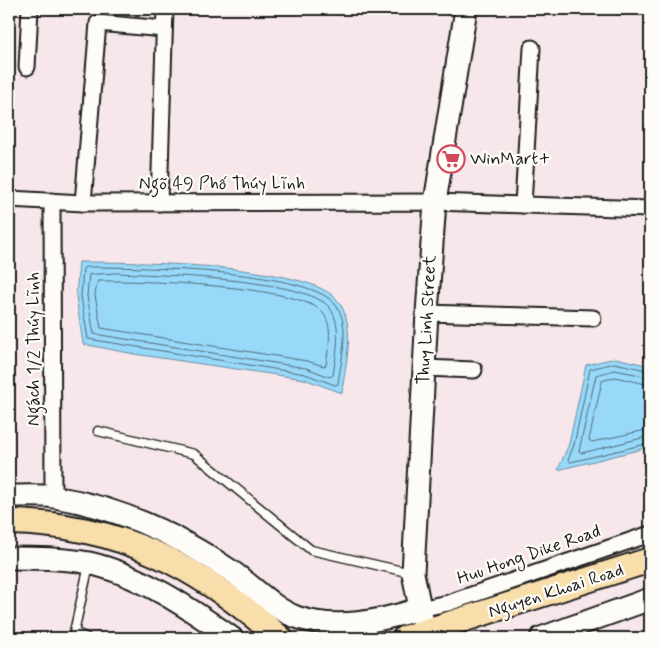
<svg xmlns="http://www.w3.org/2000/svg" width="659" height="647" viewBox="0 0 659 647" font-family="Mynerve,sans-serif">
<rect width="100%" height="100%" fill="#f7e7eb"/>
<filter id="ink" filterUnits="userSpaceOnUse"><feTurbulence type="fractalNoise" baseFrequency=".02" numOctaves="2"/><feDisplacementMap in="SourceGraphic" scale="10" xChannelSelector="R" yChannelSelector="G"/><feConvolveMatrix kernelMatrix="1 2 1 2 8 2 1 2 1" color-interpolation-filters="sRGB"/></filter>
<g filter="url(#ink)">
<!-- water -->
<g fill="#98d9fa" stroke="#668da1">
<path d="M79 262C128 262 310 263 338 301 357 326 345 364 342 393L304 379 134 354 83 344 76 296Z"/>
<path d="M615 358 650 366V447L558 470 569 444 586 365Z"/>
</g>
<g fill="none" stroke-linecap="round" stroke-linejoin="round">
<!-- shore -->
<g stroke="#4e6875" stroke-width="1">
<path d="M86 267C134 267 304 269 334 303 352 323 341 359 338 384L335 385 305 374 88 339 81 296 83 269Z"/>
<path d="M117 273C157 275 307 278 330 308 343 327 336 354 333 375L330 377 306 368 94 334 87 296 89 275Z"/>
<path d="M98 281C136 280 302 285 323 313 334 327 328 348 326 365L324 366 307 361 101 328 95 295Z"/>
<path d="M650 371 615 363 590 369 574 445 568 460 571 462 650 443"/>
<path d="M650 377 615 370 596 375 579 451 582 453 650 436"/>
<path d="M650 385 615 377 602 381 589 440 592 442 650 429"/>
</g>
<!-- lane casing -->
<g stroke="#1c1c1c" stroke-width="11">
<g id="lane">
<path d="M98 431 194 454 311 550 411 573"/>
<path d="M87 638 74 632 89 565"/>
</g>
</g>
<!-- street casing -->
<g stroke="#1c1c1c" stroke-width="19">
<g id="street">
<path d="M27 67 30 9"/>
<path d="M9 199 83 203 435 202 650 209"/>
<path d="M52 201 53 497"/>
<path d="M83 203 98 23 164 29"/>
<path d="M159 203 165 9"/>
<path d="M523 205 532 48"/>
<path d="M427 313 593 318"/>
<path d="M424 368 474 370"/>
<path d="M419 609 448 603 650 534"/>
</g>
</g>
<!-- secondary casing -->
<g stroke="#1c1c1c" stroke-width="25">
<g id="secondary">
<path d="M9 496C23 496 40 495 54 497 118 507 178 535 231 571 252 585 272 608 296 617 335 631 381 621 419 609"/>
<path d="M9 558C35 558 63 558 89 563 141 575 189 608 232 638"/>
<path d="M426 638 413 573 427 313 435 202 466 9"/>
<path d="M541 638 650 599"/>
</g>
</g>
<!-- primary casing -->
<g stroke="#1c1c1c" stroke-width="28">
<g id="primary">
<path d="M9 522C120 524 198 566 280 638"/>
<path d="M405 638 650 560"/>
</g>
</g>
<!-- lane -->
<use href="#lane" stroke="#fdfcf7" stroke-width="8"/>
<!-- street -->
<use href="#street" stroke="#fdfcf7" stroke-width="15"/>
<!-- secondary -->
<use href="#secondary" stroke="#fdfcf7" stroke-width="21"/>
<!-- primary -->
<use href="#primary" stroke="#f8deab" stroke-width="24"/>
</g>
</g>
<!-- icons -->
<defs>
<g id="supermarket-ring" transform="scale(1.4375)"><circle r="9.5" fill="#fdfcf7" stroke="#d1495b" stroke-width="1.5"/><path d="M-6-5.5h2.5l.6 2H6L4.5 2H-2.5L-4.4-4H-6ZM-1.5 3.2a1.3 1.3 0 1 0 .1 0ZM3 3.2a1.3 1.3 0 1 0 .1 0Z" fill="#d1495b"/></g>
</defs>
<g fill-rule="evenodd">
<use href="#supermarket-ring" x="451" y="159"/>
</g>
<g text-anchor="middle" dominant-baseline="central" stroke-width="4.5" stroke-linejoin="round" paint-order="stroke">
<!-- poi labels -->
<g font-size="18" fill="#1c1c1c" stroke="#fdfcf7" text-anchor="start">
<text x="470" y="159">WinMart+</text>
</g>
<!-- street labels -->
<g font-size="18" fill="#1c1c1c" stroke="#fdfcf7">
<text x="222" y="184">Ngõ 49 Phố Thúy Lĩnh</text>
<text transform="translate(427 320) rotate(-87)">Thuy Linh Street</text>
<text transform="translate(34 349) rotate(-90)">Ngách 1/2 Thúy Lĩnh</text>
<text transform="translate(529 555) rotate(-19)">Huu Hong Dike Road</text>
<text transform="translate(556 591) rotate(-18)">Nguyen Khoai Road</text>
</g>
</g>
<!-- margin -->
<rect width="659" height="647" fill="none" stroke="#fdfcf7" stroke-width="30"/>
<rect x="15" y="15" width="629" height="617" fill="none" stroke="#1c1c1c" stroke-width="2" filter="url(#ink)"/>
</svg>
